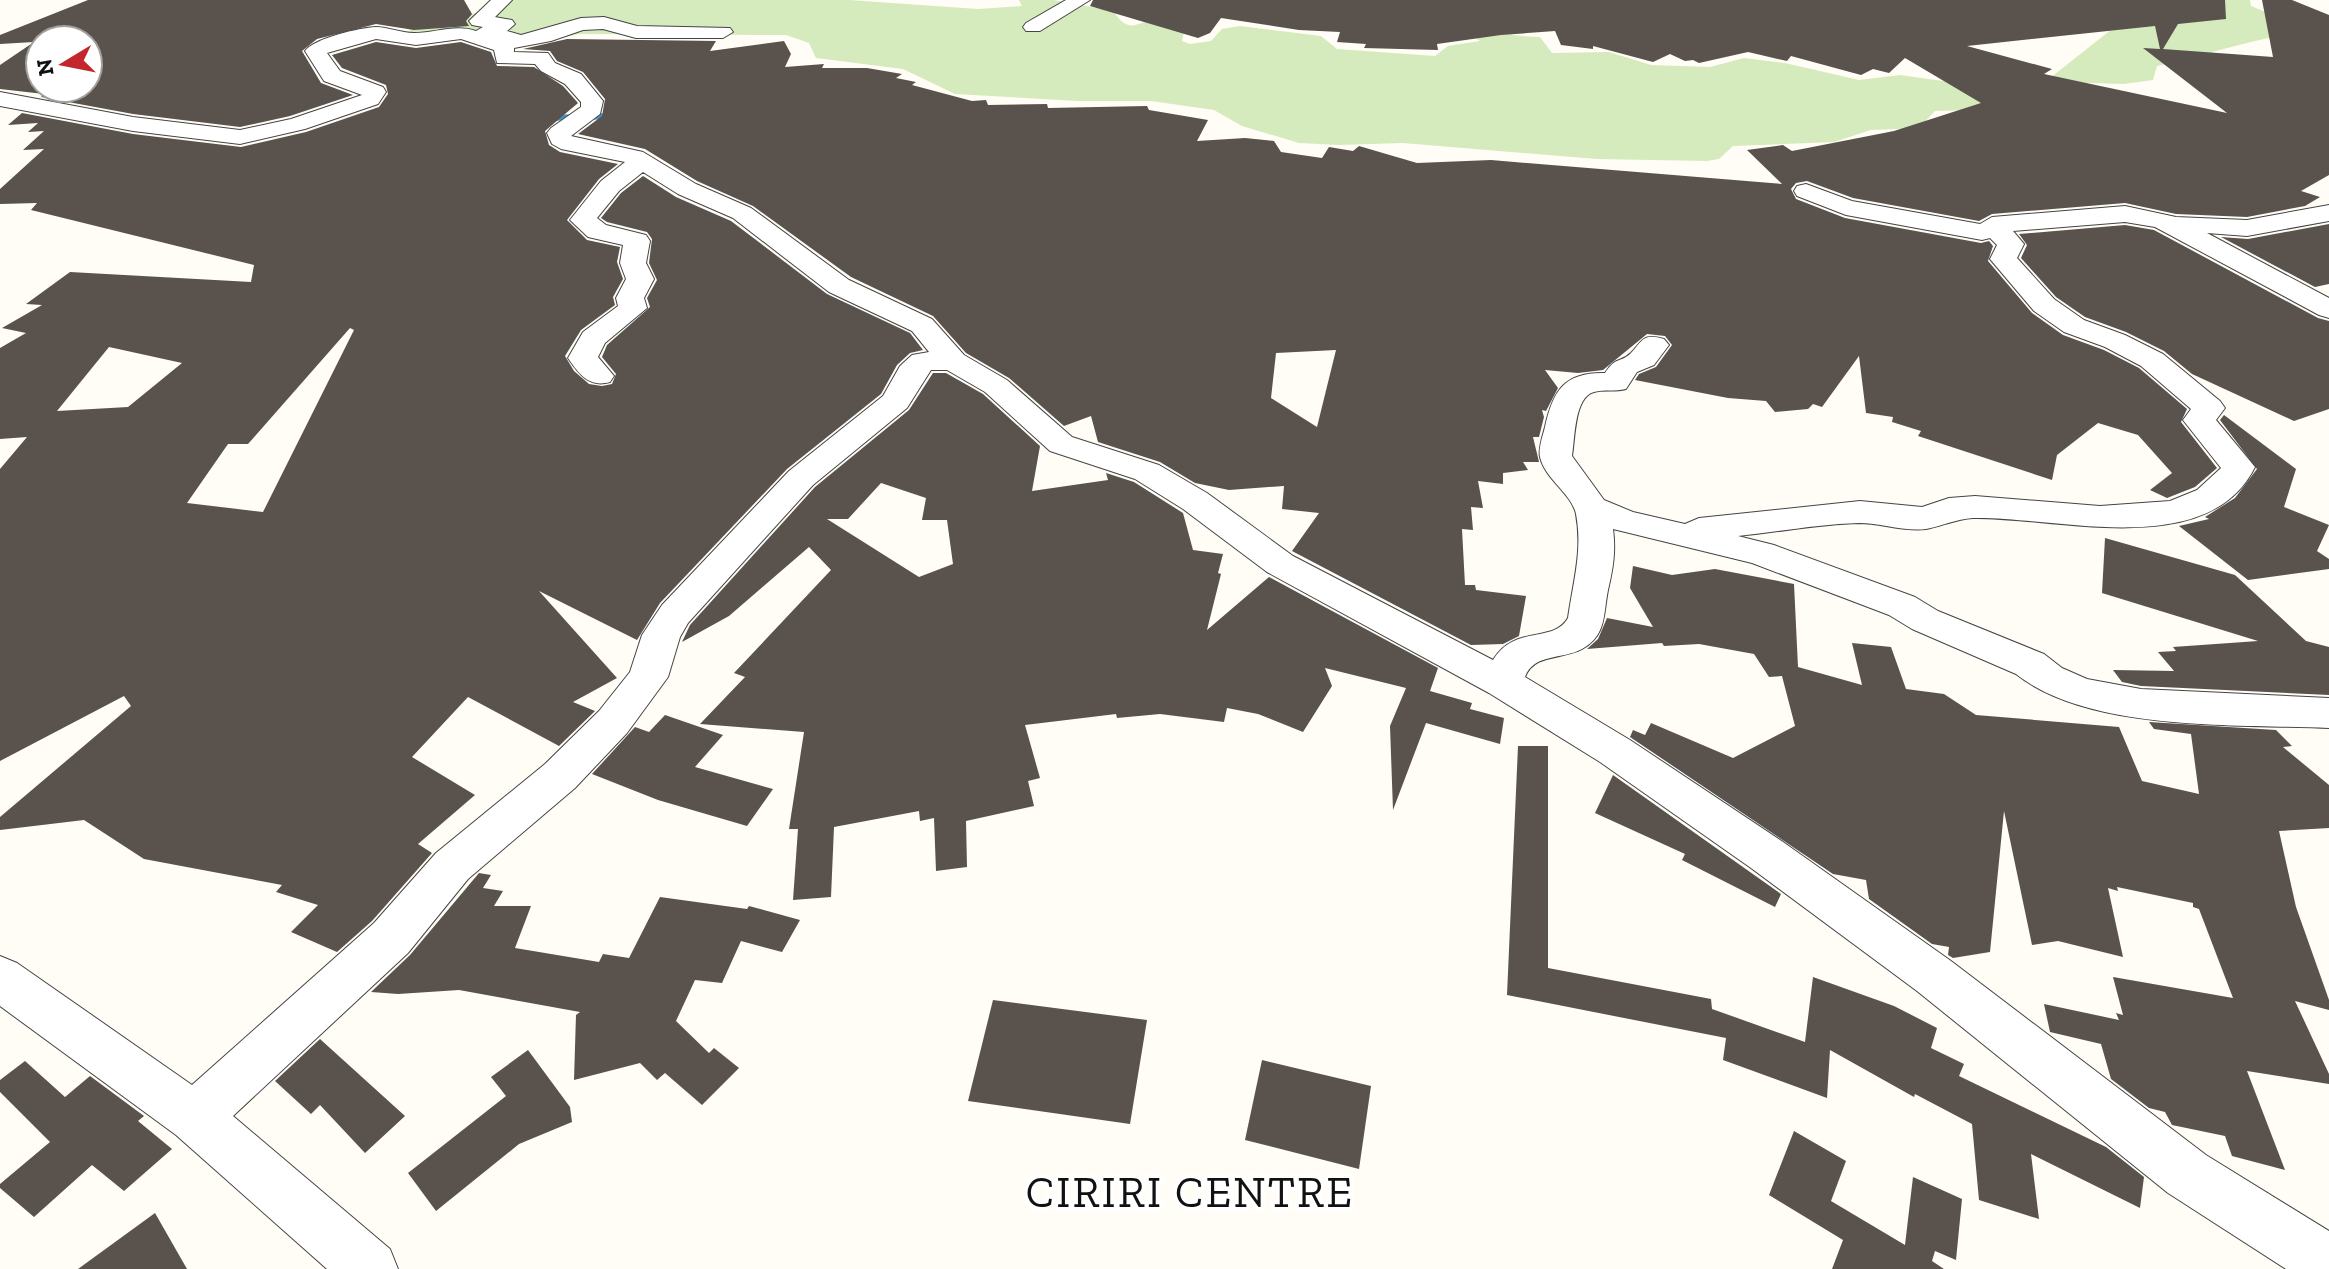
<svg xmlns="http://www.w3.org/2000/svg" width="2329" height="1269" viewBox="0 0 2329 1269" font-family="'Zilla Slab',serif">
<rect width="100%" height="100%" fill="#fffdf5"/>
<!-- green -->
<path fill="#d5ebbd" d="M501 0H849L978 9 1022 6 1019 0H1054L1113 11C1131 37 1136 20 1159 20 1167 20 1177 25 1185 27L1182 41 1190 44 1211 41 1222 29 1240 26 1321 36 1337 49 1435 56 1448 46 1480 41 1460 28C1488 29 1513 37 1540 37L1552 53 1609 52 1651 65 1710 67 1744 58 1785 63 1859 80 1900 75 1950 82 2050 78 2112 29 2178 0H2250L2251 6 2310 30C2258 38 2209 54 2157 66L2153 80 2124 84 2087 83 2070 100 2042 108 1935 111 1919 128 1871 130 1834 142 1733 146 1719 159 1707 161 1597 159 1403 143 1339 145 1299 143 1242 126 1214 110 1151 101H1077L955 94 903 69 816 58 809 43 786 35 579 34 533 43 476 32 417 42 406 24 503 9Z"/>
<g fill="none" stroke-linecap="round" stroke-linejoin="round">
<!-- stream -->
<path stroke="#3f96cf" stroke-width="6" d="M547 118 615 116"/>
</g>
<!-- building -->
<g fill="#5a524d" fill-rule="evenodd">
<path d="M88 0H464L472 14 466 21 469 26 414 30 376 24 317 39 302 51 321 83 353 95 290 116 240 127 133 114 41 97 44 94 0 89V65L34 42 0 44V35ZM40 40H88V88H40Z"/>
<path d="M1093 0H2225L2226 19 2178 24 2163 49 2273 57 2262 0H2292L2329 15V175L2301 191 2320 197 2305 206 2247 217 2176 214 2125 203 1992 214 1979 221 1853 198 1807 181 1796 183 1791 189 1796 199 1845 218 1981 243 1989 241 1993 246 1988 261 2032 313 2063 335 2104 350 2139 368 2187 409 2181 422 2217 468 2195 487 2167 498 2150 490 2172 473 2138 435 2098 423 2057 455 2052 480 1918 436 1921 431 1892 422 1893 417 1866 413 1859 356 1822 407 1813 404 1808 409 1775 412 1766 401 1728 398 1635 380 1639 374 1656 367 1672 345 1665 336 1647 334 1603 370 1578 373 1545 370 1558 388 1546 411 1542 410 1544 417 1539 437H1533L1539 462H1523L1528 470 1503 473V484L1478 481 1483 508 1471 507 1473 530 1462 529 1465 585H1475L1476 590 1526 596 1519 636 1503 644 1471 645 1292 551 1319 513 1282 509 1284 486 1229 490 1195 483 1160 462 1098 442 1091 416 1064 426 1009 378 966 353 933 316 851 277 753 206 697 181 645 149 578 134 602 116 605 99 583 72 557 61 550 51 523 49 567 39 716 41 710 51 784 41 791 54 785 67 824 64 822 68H867L902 74 896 78 916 82 912 85 972 101 986 100 988 105 1047 104 1048 108 1147 106 1149 110 1208 120 1197 141 1245 138 1274 141 1281 152 1322 158 1329 147 1353 151 1359 146 1417 163 1491 160 1782 184 1747 150 1783 145 1792 151 1894 131 1981 103 1905 58 1889 73 1873 69 1861 75 1791 56 1787 61 1748 52 1699 63 1693 60 1685 61 1670 54 1653 62 1593 46V49L1561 45 1555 31 1501 35 1437 44 1438 50 1364 48 1366 44 1337 42 1340 32 1299 30 1221 18 1210 33 1198 38 1090 6ZM2155 26 2160 49 2143 48 2227 113 2044 74 2052 69 1967 46ZM1336 350 1317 427 1271 398 1276 353Z"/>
<path d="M376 42 416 48 461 42 491 52 497 66 534 67 563 86 578 103 545 131 549 145 560 152 618 164 599 179 567 220 587 240 620 247 617 262 623 279 613 297 615 305 581 330 565 356 574 371 589 384 602 386 612 384 616 374 602 357 607 345 650 307 647 298 657 280 649 263 652 239 647 232 607 222 601 218 621 193 643 176 676 197 731 221 827 294 910 333 923 350 910 353 897 365 881 394 787 469 660 603 637 640 539 591 617 678 573 702 595 711 559 746 468 697 412 757 475 795 418 844 432 853 372 921 337 952 291 932 318 905 276 892 282 885 144 859 84 820 0 830V817L131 706 124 696 0 761V469L27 437 0 439V348L26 333 2 328 42 305 26 304 70 272 251 282 254 265 31 210 37 203 0 204V189L44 149 23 150 44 131 28 132 38 123 8 125 22 113 133 134 241 147 306 132 379 107 388 94 386 85 342 68 332 55ZM350 328 354 330 263 512 187 503 228 444H248ZM109 347 182 363 128 407 57 411Z"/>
<path d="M2329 224V284L2315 287 2221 237 2248 239Z"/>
<path d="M2125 225 2154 230 2318 318 2329 321V409L2294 421 2192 374 2164 351 2126 332 2085 317 2056 297 2021 258 2027 245 2019 234Z"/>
<path d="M933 373H946L983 394 1040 446 1032 491 1108 480 1106 473 1134 482 1183 513 1193 550 1223 554 1218 573 1221 574 1207 630 1269 577 1438 668 1430 691 1472 703 1470 709 1504 718 1500 744 1426 723 1393 810 1390 726 1406 688 1325 668 1332 686 1303 732 1258 714 1227 708 1224 722 1160 714 1117 718 1116 714 1025 725 1040 778 1028 781 1034 806 966 821 967 867 936 871 934 818 920 821 919 811 834 827 831 897 793 900 798 829H789L804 732 700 724 745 677 734 673 831 570 809 547 729 616 682 642 690 625 815 487 909 410ZM881 483 926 498 922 520H947L953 564 919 577 827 519H848Z"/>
<path d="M2224 415 2296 469 2284 507 2329 525 2317 551 2329 559V569L2248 580 2179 526 2209 519 2205 517 2235 498 2257 469 2220 420Z"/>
<path d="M2105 538 2235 575 2306 641 2329 647V695L2141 686 2122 682 2113 670 2174 671 2158 652 2176 651 2173 647 2258 641 2102 593Z"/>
<path d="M1633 566 1672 575 1715 569 1794 584 1798 667 1862 685 1852 643 1891 647 1906 689 1944 694 1976 715 2119 727 2142 781 2199 794 2191 734 2154 729 2149 722 2276 730 2292 746 2283 747 2329 785V828L2279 831 2296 907 2329 1000V1010L2295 1001 2329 1074V1084L2247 1071 2285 1170 2232 1156 2225 1136 2172 1125 2165 1112 2149 1108 2111 1079 2101 1044 2050 1032 2044 1004 2119 1020 2116 1013 2123 1015 2113 977 2233 998 2199 909 2193 907V903L2117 887 2118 891 2108 888 2123 957 2058 941 2032 945 2004 811 1990 952 1953 958 1948 955 1949 947 1932 944 1869 899 1866 880 1833 874 1630 737 1633 730 1645 735 1651 723 1733 758 1795 726 1782 676 1769 677 1754 654 1699 644 1664 646 1662 643 1587 649 1598 639 1607 618 1653 627 1630 588Z"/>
<path d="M665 715 723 735 695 767 773 789 747 826 658 800 592 774 635 727 649 732Z"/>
<path d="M1518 746H1548V968L1711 999 1712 1009 1805 1042 1813 977 1894 1006 1937 1028 1931 1048 1964 1064 1959 1076 2106 1147 2144 1177 2140 1208 2031 1154 2039 1219 1979 1200 1972 1124 1915 1094 1914 1097 1830 1050 1827 1098 1723 1060 1726 1038 1507 995Z"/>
<path d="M1613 775 1781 894 1775 907 1682 860 1685 854 1595 813Z"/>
<path d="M479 873 491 875 483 888 503 891 494 906H531L515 948 599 962 603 954 629 958 660 897 747 909 749 906 800 920 782 952 741 941 722 983 695 980 676 1021 709 1053 714 1048 739 1068 702 1105 665 1073 657 1080 640 1063 574 1080 576 1015 580 1012 459 990 398 994 371 992 410 955Z"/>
<path d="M993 1000 1147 1020 1130 1124 968 1101Z"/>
<path d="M320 1039 405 1116 365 1153 320 1105 311 1114 275 1081Z"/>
<path d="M528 1050 570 1107 572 1122 519 1144 436 1211 408 1173 506 1096 491 1077Z"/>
<path d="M1262 1060 1371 1086 1359 1169 1245 1140Z"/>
<path d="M25 1061 65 1097 90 1076 144 1116 138 1121 172 1149 124 1191 92 1165 34 1217 0 1188V1184L50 1142 0 1092V1080Z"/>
<path d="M1794 1131 1846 1161 1831 1201 1905 1245 1913 1177 1962 1199 1956 1260 1935 1251 1932 1261 1944 1269H1832L1843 1240 1769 1195Z"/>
<path d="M155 1213 187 1269H78Z"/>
</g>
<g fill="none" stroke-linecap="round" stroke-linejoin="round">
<!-- street casing -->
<g stroke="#444" stroke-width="2">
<g id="street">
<path d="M491 0H512L495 17 512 20 515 24 507 31 521 35 581 18 604 17 637 26 730 28 733 32 723 38H636L603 29 583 30 551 41 514 48V52L548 53 555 63 581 74 603 101 600 114 571 136 643 152 696 184 751 208 849 280 932 319 964 355 1007 380 1072 437 1159 465 1207 493 1293 556 1493 660C1515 624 1553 644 1568 618 1573 582 1583 551 1576 514 1572 494 1545 479 1540 457 1538 449 1543 435 1545 427 1553 390 1565 372 1605 373 1616 356 1621 363 1631 353 1643 340 1643 333 1664 339L1669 345 1654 365 1637 372 1626 389C1615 392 1604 389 1594 392 1574 397 1575 439 1572 456L1604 500 1633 512 1685 524 1699 518 1860 501 1922 507 1949 498 1975 496 2100 506 2170 501 2197 490 2221 468 2183 420 2191 409 2141 366 2105 347 2064 332 2034 311 1990 259 1997 245 1990 238 1982 240 1846 215 1797 196 1794 191 1797 186 1806 184 1852 201 1980 224 1992 217 2125 206 2176 217 2247 220 2329 205V221L2247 236 2207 233 2329 298V318L2319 315 2155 227 2125 222 2013 231 2024 244 2017 258 2054 299 2084 320 2125 335 2163 354 2220 401 2225 408 2216 420 2255 467C2208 562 2055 516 1973 518 1956 519 1942 526 1926 529 1904 532 1881 523 1859 523 1819 524 1778 532 1738 536L1774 545 1915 597 1938 611 2044 654 2062 668 2087 679 2141 689 2329 698V728C2237 724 2089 732 2016 674L1912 629 1889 615 1752 563 1613 529C1616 552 1613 568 1608 590 1603 614 1607 635 1582 649 1562 660 1534 653 1525 677L1630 740 1783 842 1951 961 2206 1155 2329 1231V1269H2286L2168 1193 1917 991 1751 868 1600 762 1489 693 1267 572 1183 509 1135 479 1050 451 985 392 947 370H931L907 408 813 485 688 623 680 637 668 677 627 733 575 788 468 879 408 953 233 1116 390 1249 398 1269H327L176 1135 0 1006V956L17 963 192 1085 374 923 436 853 545 764 599 711 630 672 642 635 662 605 789 471 883 396 900 366 912 355 929 352 912 331 829 292 733 218 678 194 643 172 619 191 597 218 606 225 646 235 650 241 646 263 654 279 644 298 647 308 605 343 598 357 614 376 610 382C589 388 579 374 568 358L583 332 618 306 616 298 626 279 620 263 623 245 588 237 570 220 601 181 625 162 561 149 552 144 547 133 551 128 581 107V102L565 84 541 71 535 64 497 63 494 50 461 39 416 45 376 39 327 53 340 71 383 87 386 92 378 104 305 129 240 144 133 131 0 106V92L133 117 240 130 291 119 362 95 324 81 305 51C315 38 359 28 376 27 388 27 401 33 414 33 435 33 456 24 476 31L483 27 472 25 469 21Z"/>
<path d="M1066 0H1090L1040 31H1026L1023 27 1026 23Z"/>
</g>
</g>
<!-- street -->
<use href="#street" fill="#fff" fill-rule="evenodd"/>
</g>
<g text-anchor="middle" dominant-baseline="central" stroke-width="8" stroke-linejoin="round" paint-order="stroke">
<!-- near-quarter labels -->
<g font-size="44" letter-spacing="2" fill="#111" stroke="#fff">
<text x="1190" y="1191">CIRIRI CENTRE</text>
</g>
</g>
<!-- north arrow -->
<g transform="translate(64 64) rotate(260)"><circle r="38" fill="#ffffff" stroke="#a0a0a0" stroke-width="2"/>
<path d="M0-6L14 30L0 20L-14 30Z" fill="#c4262e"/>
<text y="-12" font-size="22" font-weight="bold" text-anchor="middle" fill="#111111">N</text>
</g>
</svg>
